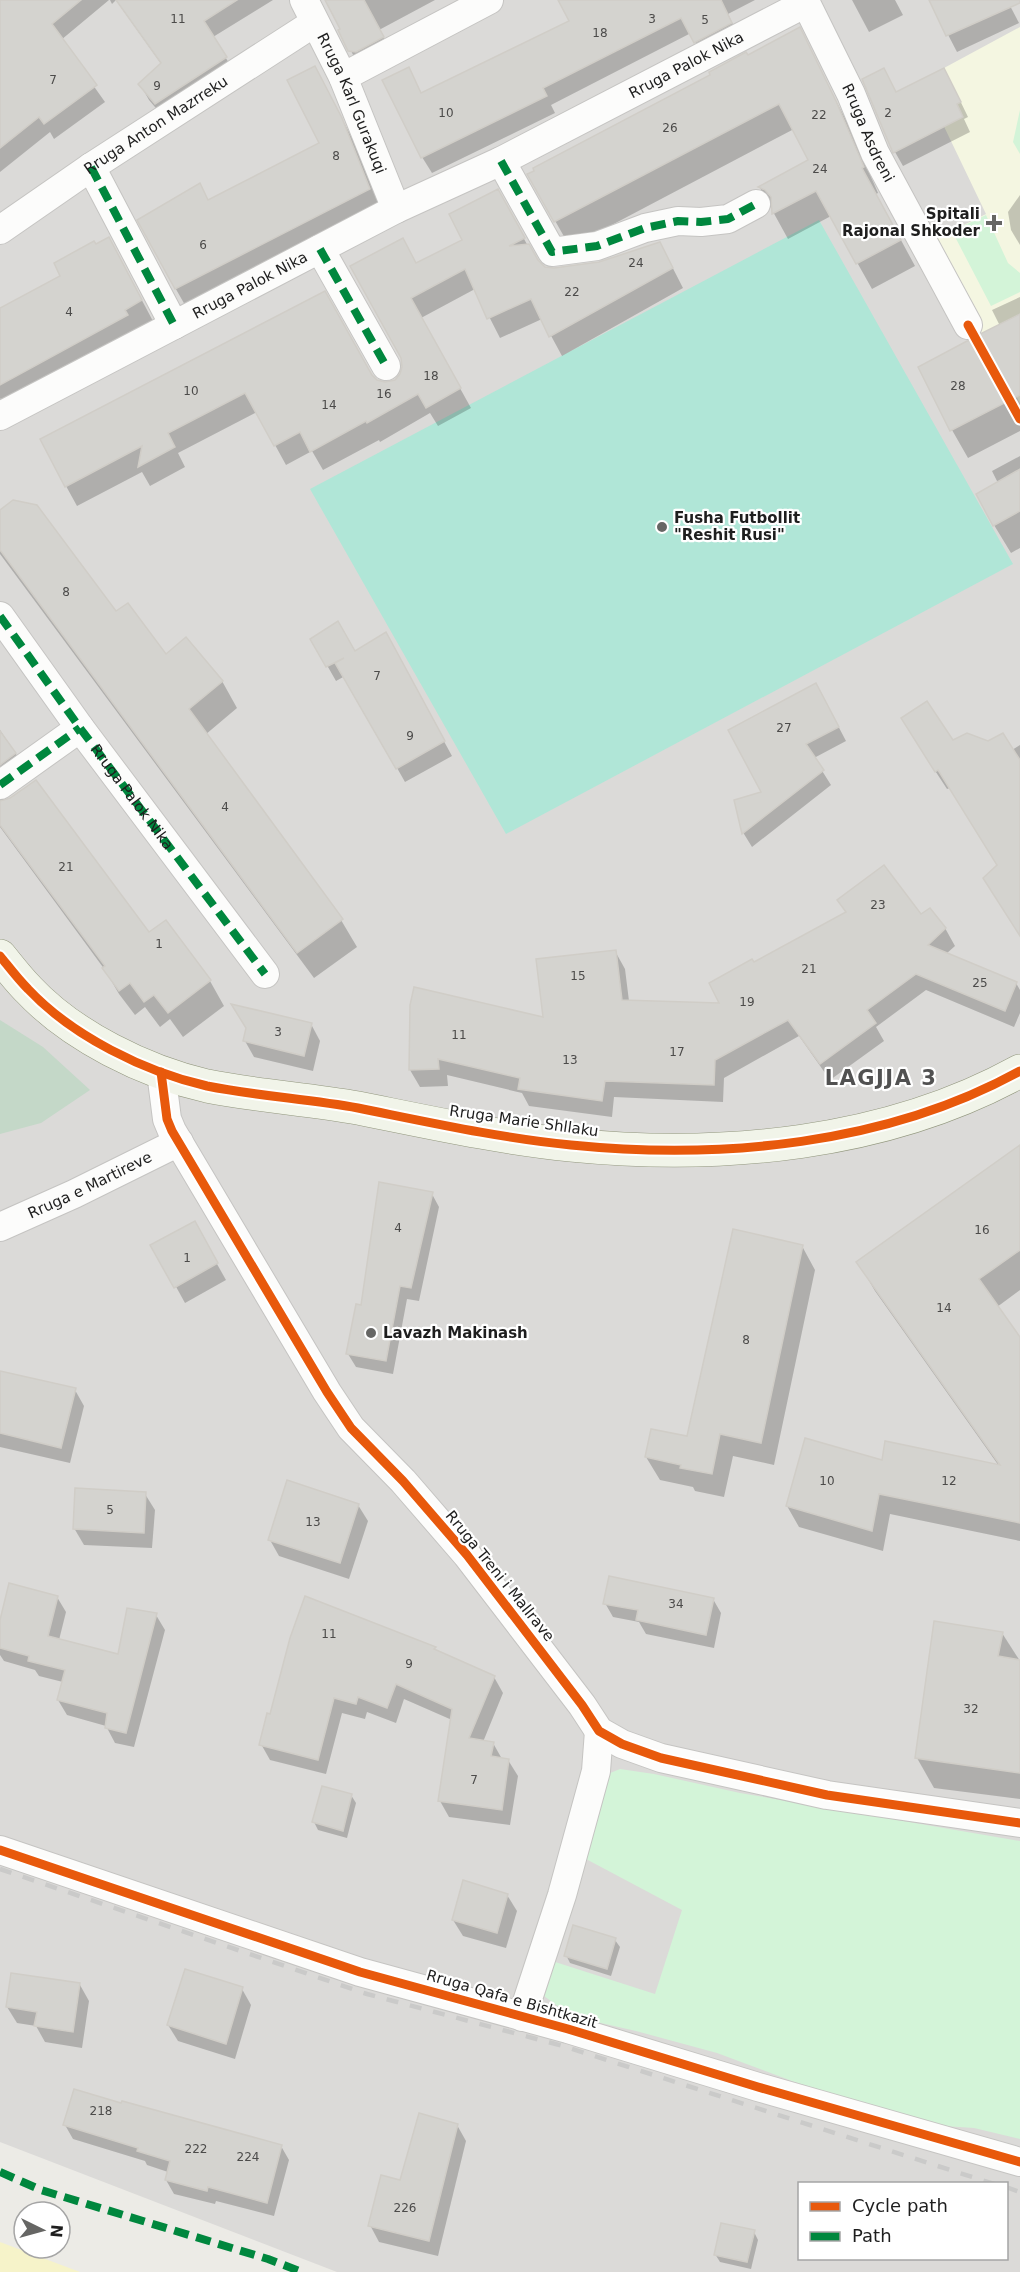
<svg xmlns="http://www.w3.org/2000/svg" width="1020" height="2272" viewBox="0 0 1020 2272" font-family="'DejaVu Sans',sans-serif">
<rect width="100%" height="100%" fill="#ecebe6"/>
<!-- residential -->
<path fill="#dbdad8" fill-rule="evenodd" d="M0 0H1020V2272H337L0 2142ZM800 2184H1006V2258H800Z"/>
<!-- education -->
<path fill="#f4f6e1" d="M1020 27V403L931 241 986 214 938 114 961 102 944 68Z"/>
<!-- sand -->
<path fill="#f6f3c9" d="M0 2242 80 2272H0Z"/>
<!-- cemetery -->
<path fill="#c4d8c8" d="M0 1020 43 1047 90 1090 41 1123 0 1134Z"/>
<!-- park -->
<g fill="#d3f4d8">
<path d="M1020 110V154L1013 142Z"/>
<path d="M986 215 1008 263 1020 273V292L991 306 952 231Z"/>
<path d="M620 1769 654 1774 740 1793 1020 1841V2139L974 2128 929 2125 792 2081 717 2053 636 2031 592 2021 559 2007 544 1996 540 1984 549 1960 655 1994 682 1910 586 1859 603 1776Z"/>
</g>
<!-- pitch -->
<path fill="#b0e6d7" d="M819 220 1013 564 506 834 310 489Z"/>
<!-- shadow -->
<g fill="#0003">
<path d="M0 0H109L61 40 105 102 54 139 50 132 0 172Z"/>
<path d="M110 0H273L213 37 235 73 166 120 149 100 140 84 162 65 116 0 112 4Z"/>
<path d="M326 0H435L379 30 392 53 359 67Z"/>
<path d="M560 0H755L728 14 740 39 704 58 691 33 551 105 555 113 432 173 422 157 408 69 422 94 571 22Z"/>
<path d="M852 0H895L903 15 869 32Z"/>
<path d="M930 0H1007L1019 23 957 52Z"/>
<path d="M799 29 850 128 878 193 876 194 915 266 872 289 831 216 788 239 760 188 811 161 794 129 570 247 529 175Z"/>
<path d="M952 84 968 117 964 119 970 132 903 166 895 152 896 94Z"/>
<path d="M326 88 353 140 381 210 185 305 173 284 208 201 321 144Z"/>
<path d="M497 191 537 262 545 268 554 270 600 264 660 243 683 288 562 356 542 319 500 338 475 289 421 318 471 408 438 426 430 413 380 442 379 440 323 470 312 451 286 465 257 412 178 453 185 467 150 486 142 472 77 506 66 486 324 293 371 376 376 381 385 384 395 381 402 375 404 367 402 358 352 266 416 264 464 240Z"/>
<path d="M1020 195V245L1011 230 1008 212Z"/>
<path d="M121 261 154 323 7 410 0 398V309Z"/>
<path d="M1020 297V431L968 458 952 430 976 341 1000 326 992 310Z"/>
<path d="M1020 456V548L1011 553 994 525 998 483 992 471Z"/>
<path d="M0 512 166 656 222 681 237 708 205 735 341 920 357 947 314 978 0 554Z"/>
<path d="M312 639 355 653 393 648 452 756 405 782 345 676 336 681Z"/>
<path d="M824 699 846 741 814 758 831 785 752 847 744 834 736 801 763 793Z"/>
<path d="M0 730 31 777 0 803Z"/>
<path d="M913 737 1012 750 1020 745V935L999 865 950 788 947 789Z"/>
<path d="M0 804 149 934 165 922 210 981 224 1006 183 1037 170 1019 160 1027 145 1007 135 1015 119 994 105 970 0 827Z"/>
<path d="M839 900 921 916 945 928 955 946 946 954 1016 983 1020 990V1013L1014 1027 926 990 876 1027 884 1041 830 1080 799 1036 724 1078 723 1102 614 1097 612 1117 529 1106 522 1093 447 1075 448 1086 420 1087 410 1070 412 1006 544 1019 615 951 625 969 629 1001 722 1004 754 964 847 914Z"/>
<path d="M311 1024 320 1041 313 1071 254 1057 245 1041 248 1029Z"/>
<path d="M1020 1147V1290L997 1307 1020 1340V1541L890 1514 883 1551 799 1527 787 1506 883 1462 999 1466 875 1291 858 1262Z"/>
<path d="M432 1194 439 1207 419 1301 407 1299 393 1374 356 1367 348 1354 362 1307Z"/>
<path d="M203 1239 226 1280 185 1303 153 1245Z"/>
<path d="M802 1246 815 1270 774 1465 733 1456 724 1497 695 1491 693 1487 660 1480 646 1457 688 1438Z"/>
<path d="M0 1389 75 1390 84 1406 70 1463 0 1447Z"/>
<path d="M145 1494 155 1510 152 1548 84 1545 74 1528Z"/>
<path d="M358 1505 368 1521 349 1579 279 1556 270 1540Z"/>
<path d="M57 1597 66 1612 59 1640 119 1656 156 1615 165 1630 134 1747 115 1743 106 1726 67 1715 58 1700 63 1682 39 1676 35 1670 4 1661 0 1655V1626Z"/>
<path d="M306 1598 434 1649 436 1652 494 1677 503 1693 483 1742 493 1743 502 1759 508 1760 518 1776 510 1825 449 1817 440 1801 452 1720 404 1699 396 1723 367 1712 365 1719 342 1713 326 1774 270 1760 261 1744Z"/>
<path d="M713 1599 721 1613 714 1648 646 1634 639 1622 613 1617 605 1603Z"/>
<path d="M1002 1633 1020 1661V1799L934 1788 917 1758Z"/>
<path d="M351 1795 356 1803 347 1838 318 1830 314 1822Z"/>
<path d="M507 1895 517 1911 506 1948 463 1936 453 1920Z"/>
<path d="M615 1940 620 1947 611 1976 570 1963 566 1955Z"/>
<path d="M80 1985 89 2001 82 2048 45 2042 36 2026 17 2023 7 2007Z"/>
<path d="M242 1989 251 2005 235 2059 178 2041 168 2025Z"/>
<path d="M122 2105 281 2146 289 2160 274 2216 216 2201 215 2204 174 2194 166 2180 168 2172 147 2165 145 2161 73 2139 65 2125Z"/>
<path d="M457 2125 466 2141 438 2256 379 2242 370 2225 401 2182Z"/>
<path d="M754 2232 758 2240 751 2269 720 2262 715 2254Z"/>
</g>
<!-- building -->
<g fill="#d4d3cf" stroke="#d0cdc7" stroke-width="1.5">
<path d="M0 0H81L52 24 97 85 44 124 39 117 0 148Z"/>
<path d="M116 0H237L204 21 227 57 155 104 138 84 161 63Z"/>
<path d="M325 0H364L384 37 356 52 348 51 338 30 340 29Z"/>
<path d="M558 0H721L732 23 694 43 681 18 543 88 547 96 421 158 382 80 409 67 421 93 569 21Z"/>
<path d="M929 0H1020V3L946 36Z"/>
<path d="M800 27 836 101 864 167 862 168 901 240 856 264 816 191 772 214 771 197 765 190 758 187 808 160 779 104 554 222 527 174 534 171 533 168 710 75 709 72 746 52 748 55Z"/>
<path d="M315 66 342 118 370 189 175 289 137 220 200 183 208 200 319 143 287 80Z"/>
<path d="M884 68 896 92 944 68 961 102 957 104 963 117 893 153 862 79Z"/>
<path d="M498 189 525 238 509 246 529 244 538 260 545 267 554 268 599 262 660 242 673 268 549 337 531 299 487 319 465 269 411 298 461 388 426 408 418 394 367 423 366 421 310 452 300 432 274 446 245 393 168 433 175 447 138 467 142 446 65 487 40 439 325 291 372 375 377 380 385 382 395 380 400 374 402 367 401 358 350 266 403 238 416 263 462 240 449 214Z"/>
<path d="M109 237 142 300 125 310 128 315 0 385V308L60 276 54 263 94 241 96 244Z"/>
<path d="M1020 314V395L950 431 918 367 967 341 975 340 982 333Z"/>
<path d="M1020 469V511L993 526 976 494Z"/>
<path d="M13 500 37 505 116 611 128 603 166 654 186 637 223 681 189 709 343 919 297 953 0 550V510Z"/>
<path d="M338 621 355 651 386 632 445 741 396 769 335 663 344 658 326 667 310 639Z"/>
<path d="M816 683 839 727 806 744 824 770 742 834 734 800 761 792 728 730Z"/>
<path d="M927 701 953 740 967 733 988 741 1003 733 1020 760V936L983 878 997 865 938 770 935 772 901 718Z"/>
<path d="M0 731 16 753 0 765Z"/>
<path d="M36 780 149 932 166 920 211 980 168 1013 154 995 144 1002 130 983 119 991 102 968 105 966 0 825V801L10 798Z"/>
<path d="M884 865 921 914 930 908 946 928 928 945 1017 982 1005 1011 916 974 867 1010 876 1023 820 1064 788 1020 715 1060 714 1085 605 1081 602 1101 518 1089 520 1078 438 1059 439 1069 409 1070 410 1005 414 987 543 1017 536 959 616 950 622 1000 719 1003 709 983 752 959 754 962 846 912 837 900Z"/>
<path d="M231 1004 312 1023 304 1056 243 1041 246 1028Z"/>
<path d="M1020 1145V1250L979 1279 1020 1337V1523L879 1494 872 1531 786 1506 805 1438 882 1460 885 1441 1000 1465 856 1262Z"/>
<path d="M379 1182 433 1192 411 1288 400 1286 386 1361 346 1354 356 1304 361 1305Z"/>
<path d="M195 1221 218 1263 174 1288 150 1245Z"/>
<path d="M733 1229 803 1245 761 1443 720 1434 712 1474 680 1468 681 1465 645 1457 651 1429 687 1436Z"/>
<path d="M0 1371 76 1388 61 1448 0 1433Z"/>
<path d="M287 1480 359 1504 340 1563 268 1540Z"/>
<path d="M75 1488 146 1492 144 1533 73 1529Z"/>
<path d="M609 1576 714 1598 706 1635 636 1620 638 1610 603 1604Z"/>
<path d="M9 1583 58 1596 48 1636 118 1654 127 1608 157 1613 126 1733 105 1728 107 1713 57 1700 65 1670 28 1661 29 1656 0 1648V1620Z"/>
<path d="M305 1596 436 1647 434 1649 495 1676 469 1738 494 1742 491 1756 509 1759 502 1810 438 1801 452 1709 396 1684 387 1708 358 1697 356 1704 334 1698 318 1760 259 1745 267 1713 270 1714 290 1638Z"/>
<path d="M934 1621 1003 1632 998 1656 1020 1660V1773L915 1758Z"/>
<path d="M322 1786 352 1794 343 1831 312 1822Z"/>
<path d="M463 1880 508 1894 497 1933 452 1920Z"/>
<path d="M573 1925 616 1938 607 1969 564 1956Z"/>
<path d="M185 1969 243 1987 226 2044 167 2025Z"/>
<path d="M11 1973 80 1983 73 2032 34 2026 37 2012 6 2007Z"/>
<path d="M74 2089 121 2103 122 2101 282 2145 267 2203 208 2187 207 2191 165 2180 170 2161 137 2151 138 2148 63 2125Z"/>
<path d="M419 2113 458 2124 429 2241 368 2226 381 2175 400 2180Z"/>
<path d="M721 2223 755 2230 747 2262 714 2255Z"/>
</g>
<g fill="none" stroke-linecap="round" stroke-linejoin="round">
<!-- street casing -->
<g stroke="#c5c4c2" stroke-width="30">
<g id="street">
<path id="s1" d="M304 0 343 77 396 209"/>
<path id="s2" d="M806 3 851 94 875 153 968 325"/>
<path d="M343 77 489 0"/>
<path d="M501 161 552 252 597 246 645 228 678 221 701 222 728 219 756 204"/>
<path d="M91 167 174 325"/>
<path id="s3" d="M0 230 91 167 314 23"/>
<path d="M320 249 386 366"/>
<path id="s4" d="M0 416 396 209 501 161 806 3"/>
<path d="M0 616 80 728 265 974"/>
<path d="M0 785 80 728"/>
<path d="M161 1072 167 1119 172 1131 327 1392 351 1428 403 1481 467 1555 582 1705 599 1731 622 1744 661 1758 827 1795 1020 1823"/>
<path id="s5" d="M0 1227 74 1194 179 1142"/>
<path d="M0 1850 360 1972 568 2029 758 2087 1020 2162"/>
<path d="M522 2017 562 1895 596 1771 599 1731"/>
</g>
</g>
<!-- secondary casing -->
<g stroke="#92977e" stroke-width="34">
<path id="secondary" d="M0 956C9 967 18 979 28 989 72 1036 145 1072 207 1086 257 1096 308 1099 358 1108 428 1122 500 1138 571 1145 721 1160 886 1145 1020 1071"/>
</g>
<!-- street -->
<use href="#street" stroke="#fcfcfb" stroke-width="28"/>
<!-- secondary -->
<use href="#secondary" stroke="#f1f4e9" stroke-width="33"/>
<!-- rail -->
<g stroke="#cacac9" stroke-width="4.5" stroke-dasharray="12 12" stroke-linecap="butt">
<path d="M0 1869 367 1994 563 2046 994 2184"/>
<path d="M1006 2187 1020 2192"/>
</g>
<!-- quiet -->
<g stroke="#00873e" stroke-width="8" stroke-dasharray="15 8" stroke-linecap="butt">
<path d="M501 161 552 252 597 246 645 228 678 221 701 222 728 219 756 204"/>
<path d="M91 167 174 325"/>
<path d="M320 249 386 366"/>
<path id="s6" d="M0 616 80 728 265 974"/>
<path d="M0 785 80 728"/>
<path d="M0 2172 41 2190 268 2259 302 2272"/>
</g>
<!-- cycleway casing -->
<g stroke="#fff" stroke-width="13">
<g id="cycleway">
<path d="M968 325 1020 419"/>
<path d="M0 956C9 967 18 979 28 989 72 1036 145 1072 207 1086 257 1096 308 1099 358 1108 428 1122 500 1138 571 1145 721 1160 886 1145 1020 1071"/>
<path d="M161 1072 167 1119 172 1131 327 1392 351 1428 403 1481 467 1555 582 1705 599 1731 622 1744 661 1758 827 1795 1020 1823"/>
<path d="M0 1850 360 1972 568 2029 758 2087 1020 2162"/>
</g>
</g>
<!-- cycleway -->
<use href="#cycleway" stroke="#e8590c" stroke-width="9"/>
</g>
<!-- markers -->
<g fill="#666664" stroke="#fff" stroke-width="2">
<path d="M991 214h6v6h6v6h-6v6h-6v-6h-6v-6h6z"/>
<circle cx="662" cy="527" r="6"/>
<circle cx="371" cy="1333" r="6"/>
</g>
<g text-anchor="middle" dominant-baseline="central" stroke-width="4.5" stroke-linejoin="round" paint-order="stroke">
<!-- number labels -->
<g font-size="12" fill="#4c4b4a">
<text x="178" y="19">11</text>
<text x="652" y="19">3</text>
<text x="705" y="20">5</text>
<text x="600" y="33">18</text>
<text x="53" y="80">7</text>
<text x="157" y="86">9</text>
<text x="446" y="113">10</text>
<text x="888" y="113">2</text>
<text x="819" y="115">22</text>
<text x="670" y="128">26</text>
<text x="336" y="156">8</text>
<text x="820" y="169">24</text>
<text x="203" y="245">6</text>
<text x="636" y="263">24</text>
<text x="572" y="292">22</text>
<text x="69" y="312">4</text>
<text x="431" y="376">18</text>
<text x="958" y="386">28</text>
<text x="191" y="391">10</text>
<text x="384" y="394">16</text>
<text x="329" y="405">14</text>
<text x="66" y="592">8</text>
<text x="377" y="676">7</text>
<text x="784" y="728">27</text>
<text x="410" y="736">9</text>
<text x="225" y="807">4</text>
<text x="66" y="867">21</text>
<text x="878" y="905">23</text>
<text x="159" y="944">1</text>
<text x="809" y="969">21</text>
<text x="578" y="976">15</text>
<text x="980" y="983">25</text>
<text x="747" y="1002">19</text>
<text x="278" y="1032">3</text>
<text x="459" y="1035">11</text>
<text x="677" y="1052">17</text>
<text x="570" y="1060">13</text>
<text x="398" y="1228">4</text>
<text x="982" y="1230">16</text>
<text x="187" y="1258">1</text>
<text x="944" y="1308">14</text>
<text x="746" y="1340">8</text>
<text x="827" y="1481">10</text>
<text x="949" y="1481">12</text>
<text x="110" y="1510">5</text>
<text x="313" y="1522">13</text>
<text x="676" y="1604">34</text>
<text x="329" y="1634">11</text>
<text x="409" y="1664">9</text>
<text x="971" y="1709">32</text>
<text x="474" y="1780">7</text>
<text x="101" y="2111">218</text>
<text x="196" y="2149">222</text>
<text x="248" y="2157">224</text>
<text x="405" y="2208">226</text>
</g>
<!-- street labels -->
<g font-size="15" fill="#1e1e1e" stroke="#fff">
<text stroke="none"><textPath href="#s4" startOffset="771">Rruga Palok Nika</textPath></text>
<text stroke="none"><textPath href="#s1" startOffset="114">Rruga Karl Gurakuqi</textPath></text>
<text stroke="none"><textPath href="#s3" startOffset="188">Rruga Anton Mazrreku</textPath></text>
<text stroke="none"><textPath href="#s2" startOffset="144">Rruga Asdreni</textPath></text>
<text stroke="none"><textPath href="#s4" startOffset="282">Rruga Palok Nika</textPath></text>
<text stroke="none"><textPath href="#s6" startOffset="224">Rruga Palok Nika</textPath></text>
<text transform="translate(524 1121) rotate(8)">Rruga Marie Shllaku</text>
<text stroke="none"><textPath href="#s5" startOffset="99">Rruga e Martireve</textPath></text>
<text transform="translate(500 1576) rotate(51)">Rruga Treni i Mallrave</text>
<text transform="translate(512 1999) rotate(16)">Rruga Qafa e Bishtkazit</text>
</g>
<!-- poi labels -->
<g font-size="15" font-weight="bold" fill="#1e1e1e" stroke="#fff" text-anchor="start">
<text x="980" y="214" text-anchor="end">Spitali<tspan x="980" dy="17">Rajonal Shkoder</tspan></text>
<text x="674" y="518">Fusha Futbollit<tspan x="674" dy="17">"Reshit Rusi"</tspan></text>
<text x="383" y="1333">Lavazh Makinash</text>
</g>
<!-- district labels -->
<g font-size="21" font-weight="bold" letter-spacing="1.5" fill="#515151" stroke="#fff">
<text x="881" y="1078">LAGJJA 3</text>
</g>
</g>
<!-- legend -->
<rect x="798" y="2182" width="210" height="78" fill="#ffffff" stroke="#a5a5a5" stroke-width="1.5"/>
<rect x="810" y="2202" width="30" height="9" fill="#e8590c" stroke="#a5a5a5" stroke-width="1.5"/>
<text x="852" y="2212" font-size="18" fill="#1e1e1e">Cycle path</text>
<rect x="810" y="2232" width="30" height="9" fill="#00873e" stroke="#a5a5a5" stroke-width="1.5"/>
<text x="852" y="2242" font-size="18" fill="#1e1e1e">Path</text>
<!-- north arrow -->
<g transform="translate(42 2230) rotate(95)"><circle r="28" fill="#ffffff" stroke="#a5a5a5" stroke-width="1.5"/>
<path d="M0-4.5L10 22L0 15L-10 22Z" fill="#666664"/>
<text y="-9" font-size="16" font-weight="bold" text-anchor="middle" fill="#1e1e1e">N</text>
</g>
</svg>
